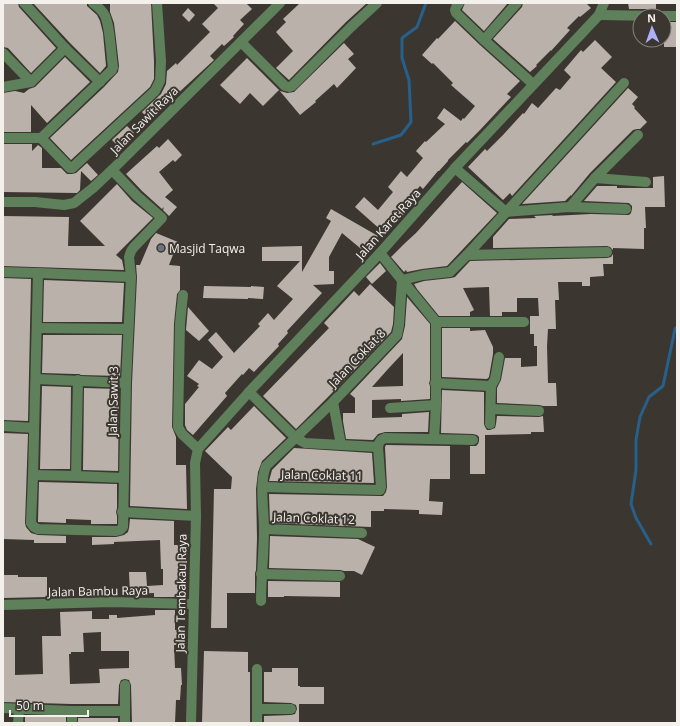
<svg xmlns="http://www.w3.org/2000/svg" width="680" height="726" viewBox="0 0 680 726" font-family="'Open Sans',sans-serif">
<rect width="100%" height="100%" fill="#3b3730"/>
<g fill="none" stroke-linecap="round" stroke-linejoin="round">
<!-- stream -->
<g stroke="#26608b" stroke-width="3">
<path d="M373 144 401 135 411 122 409 80 402 58V38L417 27 426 3"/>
<path d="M651 544 636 518 631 504 636 470V440L640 417 649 397 663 386 675 329 677 327"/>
</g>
</g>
<!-- building -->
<g fill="#bab1aa" fill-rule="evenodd">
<path d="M3 3H18L19 7 56 48 31 73 8 48 3 47Z"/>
<path d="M33 3H87V6L97 15 100 21 103 33 106 66 100 73 70 43Z"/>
<path d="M110 3H151L154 61V79L150 87 71 160 50 138 104 87 118 72 119 66 116 39 114 23 110 12Z"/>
<path d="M213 3H246L252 9 240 20 244 24 233 36 234 37 224 46 222 44 210 56 214 60 149 120 142 112 161 94 166 84 167 71 176 63 177 65 210 32 202 24 218 8Z"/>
<path d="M300 3H367L346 22 289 80 276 68 293 51 276 32 286 22 283 19Z"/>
<path d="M465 3H508L484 31 462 10Z"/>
<path d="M523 3H586L591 8 580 17 579 16 567 28 570 30 551 51V50L536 65 537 66 530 72 493 39 522 7Z"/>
<path d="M628 3H656V9H629Z"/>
<path d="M188 8 195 15 189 22 182 15Z"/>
<path d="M455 21 480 45 520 81 507 94 511 97 480 130 467 143 466 142 448 160V161L439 171H438L423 189 420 186 403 205 408 209 398 221 395 218 382 231 355 207 364 197 378 210 393 192 388 187 401 171 407 177 423 158 416 151 425 141 426 142 445 124 437 118 444 108 461 121 463 118 464 119 475 106 451 85 453 83 433 63 432 64 422 55 437 38 438 39Z"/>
<path d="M666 22H677V47H664V25H666Z"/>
<path d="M595 40 612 57 601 68 616 82 512 196 510 193 503 200 468 167 485 149 487 151 503 135 523 113 524 114 532 103 538 108 556 88 560 90 571 77 564 70 581 50 583 52Z"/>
<path d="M344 43 354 54 348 59 356 68 337 88 334 84 315 101 316 102 300 115 279 90 263 106 250 93 240 104 220 85 247 58 280 91 287 93 294 92Z"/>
<path d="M65 57 90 82 47 123 31 105V132H3V93L15 91 24 93 29 89 35 87Z"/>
<path d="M628 88 638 97 632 104 635 107 634 108 647 122 640 129H637L633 130 590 173 571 196V195L565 201 522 204Z"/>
<path d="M127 126 134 133 119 147 112 140Z"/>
<path d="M168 139 182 155 175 162 173 160 159 172 173 190 165 197 177 207 169 216 163 210 164 207 162 209 142 191 126 174 157 146 159 148Z"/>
<path d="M3 144H32V151L38 145 42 148V168H61L67 174H72L76 173 87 163 98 175 91 181 81 171 80 190 77 193 3 192Z"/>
<path d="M664 176 665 207H645L646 228H644V249L613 248V250L610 247 607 246 493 248V237L509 219 536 218 534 216 553 215 552 216 591 214 629 215 631 213 632 209V206L629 203 584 201 597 186H617V188H653V177Z"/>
<path d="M462 182 497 213 447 266 422 269 407 272 406 270 404 272 391 257 404 244 416 233Z"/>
<path d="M117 184 132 201 153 218 116 255 122 260 124 270 3 266V216L69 217 68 246H105L80 221Z"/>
<path d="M331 209 378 236 373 240 375 242 366 253 342 233 329 257V271H334V284L313 285 322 293 287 331 288 333 278 344 279 346 254 372 249 368 243 375 242 374 225 393 227 396 193 435 187 430 185 425V404L199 387 197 386 199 384 187 376 199 360 212 369 223 357 208 340 216 332 234 353 260 326 258 324 268 313 274 320 293 299 277 286 300 261H262V247L302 246V272L331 221 326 218Z"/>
<path d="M156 233 178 242 169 265 180 266V290L177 294 174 323 172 427 176 437V465H186L187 509 130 506 132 383 137 277 136 265H140L151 239Z"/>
<path d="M613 254V264H603L604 276 590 277V286H582V282H558L559 300H555L556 329H548L547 346 548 383H556L557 406H543L539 405 497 403V388L501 380 505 358H521V367L537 366V346H534V334H530V316H539L538 298H517V312H502V316H490L489 287 463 288 474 310 470 312V316H439L417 289 414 284 424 281 451 278 455 277 470 261 607 258 611 257Z"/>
<path d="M380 263 386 271 372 284 366 277Z"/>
<path d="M3 278 31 279 28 421 3 420Z"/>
<path d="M44 280 124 283 122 322H43Z"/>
<path d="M370 284 394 307 393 324 391 332 328 397 296 429 263 396 329 328 324 323 354 291 359 296Z"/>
<path d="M204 286 251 287V286L264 287 263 299 248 298V299L203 298Z"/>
<path d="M407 297 430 324V380L429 383 430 386V399L401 401V399L372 400V418L402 417V414L429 412 428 432H385L378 434 373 440 346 439 343 421V413H355V398L350 394 402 339 405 326ZM403 353V386L372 387 388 369Z"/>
<path d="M188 307 209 331 199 341 186 330Z"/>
<path d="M442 328H470V331L485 330 493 347V354L489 377 487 379 442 377Z"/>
<path d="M43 335H122L120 376 81 375 79 374H75L42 373Z"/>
<path d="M42 386 71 387 70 469H40Z"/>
<path d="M84 388 119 389 118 471 83 470Z"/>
<path d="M442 390 484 392V424L485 427 487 430H490L495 428 496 424 497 416 539 417 543 416 544 432H531V434L485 435V474H470V446H476L478 444 479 441V437L477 435 473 434 441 433Z"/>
<path d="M254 406 286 438 262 461 258 472 256 489 257 538 256 570 255 573V593H227V628H211L214 489H231L232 477 205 451 228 427 231 430Z"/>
<path d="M3 433 28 434 25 523 26 527 31 533 38 535 66 536V543H34V540L3 539Z"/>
<path d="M386 445 450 446V479H430L429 501 443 502 442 515 419 514V510L384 509V511H371V527L270 523 269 494 380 496H383L386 492 387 487 385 447Z"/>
<path d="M294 448 372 453 374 483 269 481 272 470Z"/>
<path d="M39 482 117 484V508L116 512 117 516V524H91V520L66 519V523L38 522V521Z"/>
<path d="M130 519 174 521V545H187V569H186V597H154V593L130 594 129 572H146L147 586 163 585V569H161L160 540 114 542V544L92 545V537H116L124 535 128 532 129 528Z"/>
<path d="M270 536 358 539 375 547 362 575 354 571H344L340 570 269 568Z"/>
<path d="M3 575H18V577H47V597L3 598Z"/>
<path d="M268 581 340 582V597L284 596V597H268Z"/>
<path d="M155 610H175V630L185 629V645H174L175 668H181L182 685H181L180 700H176L175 723H132L131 685 129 680 125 679 121 680 119 685 118 704H72L3 702V637H15V675L43 674 42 636H61L60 612 92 611V619H109V615H117V618L155 615ZM101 632V651H129V668L99 669 100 683 70 684 69 654H71V652H84L83 633Z"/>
<path d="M204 651 248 652V672H250V723H202Z"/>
<path d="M272 668H298V686H300V687H324V704H299V723H264V716L291 715 295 714 297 709 296 705 291 703 264 702V672H272Z"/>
<path d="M25 715 66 717V723H25Z"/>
<rect x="78" y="718" width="40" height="5"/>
</g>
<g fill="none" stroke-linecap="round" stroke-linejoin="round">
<!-- minor -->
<g stroke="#5e805b" stroke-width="10">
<path d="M24 3 65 48 100 82"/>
<path d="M459 3 456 7 455 10 456 13 484 40 533 84"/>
<path d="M599 15 657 16"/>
<path d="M664 16H677"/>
<path d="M484 40 517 3"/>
<path d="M241 42 285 86 289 87 292 86 351 27 377 3"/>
<path d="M3 53 31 82"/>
<path d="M3 87 31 82 65 48"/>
<path d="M3 138H41L112 70 113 67C111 55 110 23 104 14 102 10 97 6 93 3"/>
<path d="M41 138 70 168H72L155 91 160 81 161 61 157 3"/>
<path d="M455 168 506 212 570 207 626 209"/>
<path d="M595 178 638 135"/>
<path d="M3 202H35L64 205 74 203 93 188 112 170 280 3"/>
<path d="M570 207 595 178 646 182"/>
<path d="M380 253 436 322V405L434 439"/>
<path d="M467 255 607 252"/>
<path d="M3 272 38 273 131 277"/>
<path d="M38 273 33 475 31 523 34 527 38 529 116 531 120 530 123 527 126 383 131 277 129 257 131 251 134 247 162 218 137 196 112 170"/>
<path d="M183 295 180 323 178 427 182 434 198 449"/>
<path d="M436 322H524"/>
<path d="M38 328 128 329"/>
<path d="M36 379 126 383"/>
<path d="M435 383 491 386 490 424"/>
<path d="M491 386 495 379 499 357"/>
<path d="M249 392 296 438 305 443 378 447C379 442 380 440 385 438L473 440"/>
<path d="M333 402 341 445"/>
<path d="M390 408 436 405"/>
<path d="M491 409 539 411"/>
<path d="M3 426 34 428"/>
<path d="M33 475 76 476 124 478"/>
<path d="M76 476 78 380"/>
<path d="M263 487 380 490 381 487 378 447"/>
<path d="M122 512 196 516"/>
<path d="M264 529 362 533"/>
<path d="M261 574 340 576"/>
<path d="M261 601C261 577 264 553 264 529 264 509 259 484 266 466L333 402 397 335 399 325 402 280 423 275 450 272 467 255 624 83"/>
<path d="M3 605 112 602 193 604"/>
<path d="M257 669V723"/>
<path d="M3 708 72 711H125"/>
<path d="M257 709H291"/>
<path d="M18 723 19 708"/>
<path d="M72 723V711"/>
<path d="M125 723V685"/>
<path d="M191 723 196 516 195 463 198 449 249 392 380 253 455 168 599 15 604 3"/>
</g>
</g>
<!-- markers -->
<circle fill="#6b7280" stroke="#3b3730" stroke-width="1.5" cx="161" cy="248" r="4"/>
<g text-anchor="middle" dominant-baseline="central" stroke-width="4" stroke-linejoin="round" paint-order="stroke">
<!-- street labels -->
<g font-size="12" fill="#f4f1ed" stroke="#3b3730">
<text transform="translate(144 120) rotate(-45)">Jalan Sawit Raya</text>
<text transform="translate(388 224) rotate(-48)">Jalan Karet Raya</text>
<text transform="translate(357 358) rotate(-46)">Jalan Coklat 8</text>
<text transform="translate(113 401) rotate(-89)">Jalan Sawit 3</text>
<text transform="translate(322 475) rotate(1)">Jalan Coklat 11</text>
<text transform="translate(314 518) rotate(2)">Jalan Coklat 12</text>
<text transform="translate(98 591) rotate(-1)">Jalan Bambu Raya</text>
<text transform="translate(181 593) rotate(-89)">Jalan Tembakau Raya</text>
</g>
<!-- poi labels -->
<g font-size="12" fill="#f4f1ed" stroke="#3b3730" text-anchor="start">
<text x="169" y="248">Masjid Taqwa</text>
</g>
</g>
<!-- border -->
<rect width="680" height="726" fill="none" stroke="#f4f1ed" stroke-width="8"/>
<!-- north arrow -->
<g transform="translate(652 28) rotate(358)"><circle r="19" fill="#3b3730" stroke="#85817c"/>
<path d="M0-3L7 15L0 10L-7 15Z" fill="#afaefa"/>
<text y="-6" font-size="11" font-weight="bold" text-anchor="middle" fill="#f4f1ed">N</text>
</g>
<!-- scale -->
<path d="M10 710v6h78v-6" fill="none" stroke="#f4f1ed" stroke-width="2"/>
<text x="16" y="710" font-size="12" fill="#f4f1ed" stroke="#3b3730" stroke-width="3" paint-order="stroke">50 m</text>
</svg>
